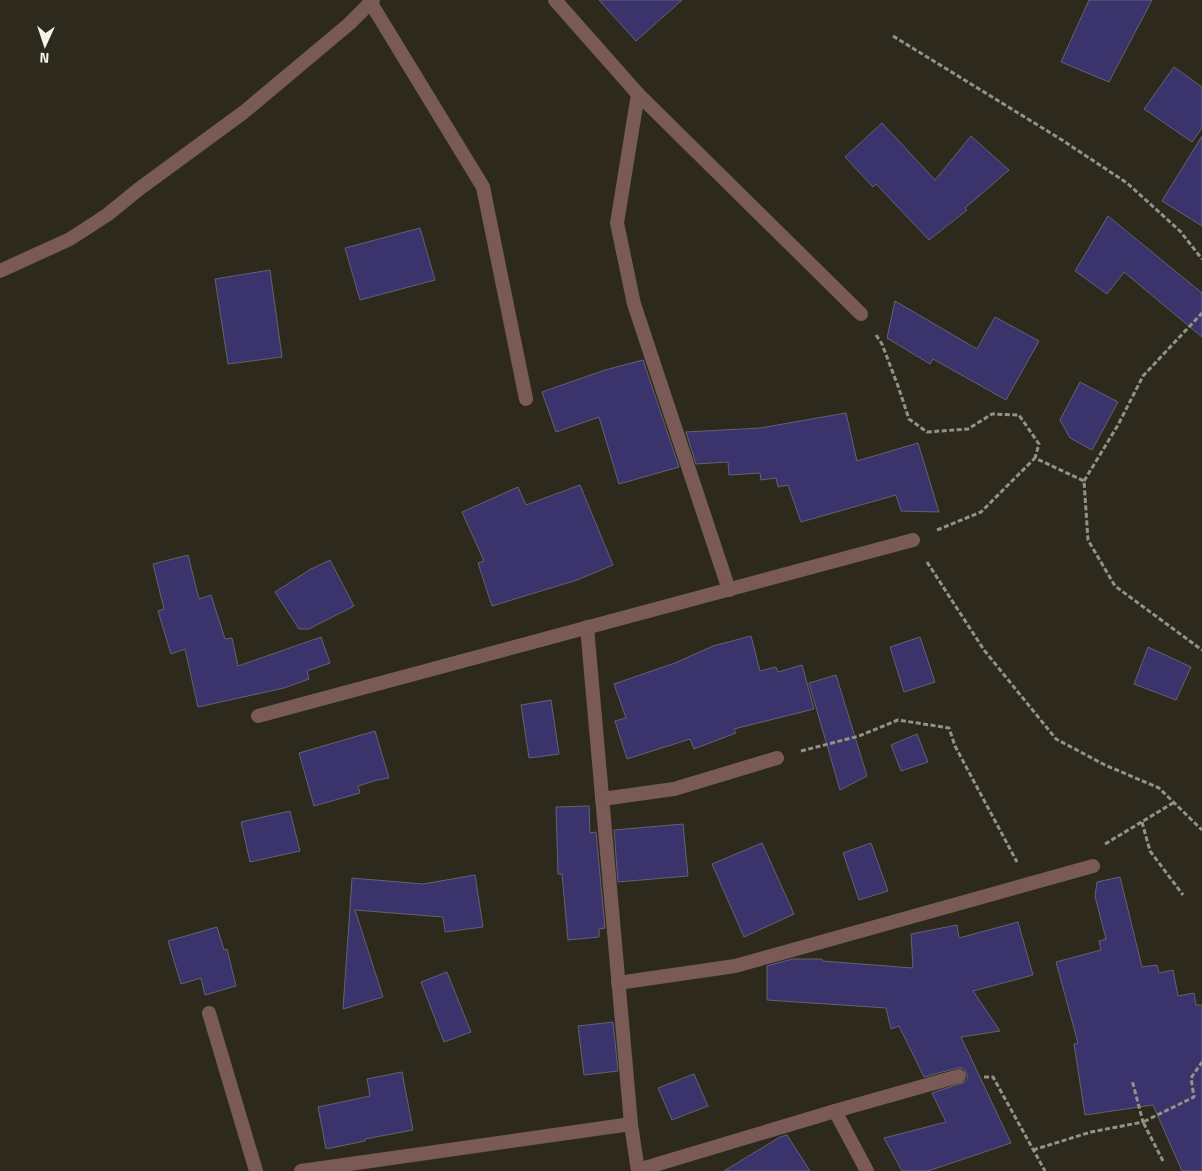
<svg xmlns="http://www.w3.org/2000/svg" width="1202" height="1171" viewBox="0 0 1202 1171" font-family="'Titillium Web',sans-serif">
<rect width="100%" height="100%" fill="#2d2a1d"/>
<!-- building -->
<g fill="#3b346c" stroke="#626270">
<path d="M599 0H682L636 41Z"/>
<path d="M1089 0H1152L1109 82 1061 62Z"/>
<path d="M1174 67 1202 87V128L1192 142 1144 109Z"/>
<path d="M882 123 935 180 971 136 1009 170 965 208 967 210 929 240 876 184 873 187 845 157Z"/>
<path d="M1202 136V226L1162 201Z"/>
<path d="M1108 216 1202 293V337L1124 272 1107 294 1075 271Z"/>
<path d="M420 228 435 280 360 300 345 248Z"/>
<path d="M270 270 282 357 228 364 215 279Z"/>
<path d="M895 301 977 349 995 317 1039 341 1006 400 933 359 930 364 887 338Z"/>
<path d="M643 360 679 467 619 484 599 417 556 432 542 392 605 370Z"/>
<path d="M1080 382 1118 402 1092 450 1070 438 1060 420Z"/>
<path d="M846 413 857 461 918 443 939 512 901 511 896 495 801 522 788 485 778 487 776 478 761 480 760 473 729 475 728 462 696 464 686 432 760 428Z"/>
<path d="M580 485 613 565 577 580 492 606 478 563 484 561 462 512 518 487 526 505Z"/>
<path d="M188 555 199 599 211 595 225 639 232 638 238 666 321 637 330 663 307 671 309 679 284 688 198 707 185 649 171 654 158 611 164 609 153 564Z"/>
<path d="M330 560 354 606 309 629H299L275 592 311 569Z"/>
<path d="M751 636 760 671 776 667 778 672 802 665 814 709 734 729 736 733 694 749 690 739 627 759 615 721 626 718 614 684 675 663 713 646Z"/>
<path d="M920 637 935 682 904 692 890 647Z"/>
<path d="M1148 647 1191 667 1176 700 1134 684Z"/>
<path d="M836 675 867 776 840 790 809 683Z"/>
<path d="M551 700 559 754 529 758 521 705Z"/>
<path d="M375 731 389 778 377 780 358 786 360 793 314 806 299 753Z"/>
<path d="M917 734 928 762 901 771 891 745Z"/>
<path d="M589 806 590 833 596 832 605 928 599 929V937L568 940 562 874H558L556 807Z"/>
<path d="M290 811 300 851 250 862 241 822Z"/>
<path d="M683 824 688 876 618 882 614 830Z"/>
<path d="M762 843 794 914 744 937 712 864Z"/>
<path d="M871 843 888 891 859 900 843 853Z"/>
<path d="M475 875 483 927 445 932 443 917 355 910 383 997 343 1009 352 878 423 884Z"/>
<path d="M1120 877 1142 967 1157 965 1159 973 1173 970 1178 996 1194 993 1196 1005H1202V1171H1182L1153 1105 1085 1115 1074 1044 1078 1043 1056 962 1101 950 1099 941 1106 939 1095 896 1097 882Z"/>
<path d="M1018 922 1033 975 973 991 1000 1031 961 1037 1011 1143 928 1171H902L884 1138 946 1122 932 1093 965 1082 968 1078 965 1070 962 1068H957L924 1077 899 1026 891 1029 886 1008 767 1000V966L792 959H822V961L913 968 911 934 957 925 959 938Z"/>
<path d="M217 927 224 950 227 949 236 986 205 995 201 978 181 984 168 941Z"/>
<path d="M447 972 471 1032 444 1042 421 982Z"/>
<path d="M613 1022 618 1071 584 1075 578 1026Z"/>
<path d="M402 1072 413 1130 365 1139V1141L326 1149 318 1107 370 1096 367 1079Z"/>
<path d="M694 1074 708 1106 672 1120 658 1088Z"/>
<path d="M787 1135 810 1171H724L780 1137Z"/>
</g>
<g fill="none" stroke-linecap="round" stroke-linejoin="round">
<!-- path -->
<g stroke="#949287" stroke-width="3" stroke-dasharray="5 2.5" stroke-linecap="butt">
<path d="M893 36 1062 140 1127 183 1180 231 1202 259"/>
<path d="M876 335 882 344 898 386 909 419 927 432 968 429 992 414 1019 415 1039 444 1035 458"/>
<path d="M1084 481 1118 425 1143 376 1202 313"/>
<path d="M937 530 981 512 1035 458 1084 481 1088 540 1115 586 1202 650"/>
<path d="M927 562 984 650 1056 739 1105 765 1159 788 1202 830"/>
<path d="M801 751 859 736 898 720 949 728 955 746 1017 862"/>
<path d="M1142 822 1150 851 1183 895"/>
<path d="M1105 844 1173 803"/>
<path d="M984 1077H993L1045 1171"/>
<path d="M1033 1150 1091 1132 1143 1122 1132 1080"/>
<path d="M1163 1161 1143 1122 1194 1097 1191 1078 1202 1062"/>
</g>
<!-- minor -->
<g stroke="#795a56" stroke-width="14">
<path d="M369 0 483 187 526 399"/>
<path d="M555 0 638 94 861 314"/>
<path d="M638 94 617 223 634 304 729 590"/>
<path d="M0 271 70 239 107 215 139 189 244 112 349 24 373 0"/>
<path d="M587 627 631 1124 638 1171"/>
<path d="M258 716 913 540"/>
<path d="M602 799 674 789 777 758"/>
<path d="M618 983 735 966 1093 866"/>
<path d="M209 1013 256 1171"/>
<path d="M835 1111 867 1171"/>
<path d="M638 1170 835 1111 959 1076"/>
<path d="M301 1171 631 1124"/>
</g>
</g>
<!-- north arrow -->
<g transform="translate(45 45) rotate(183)" stroke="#2d2a1d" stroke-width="4" paint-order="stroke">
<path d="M0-4L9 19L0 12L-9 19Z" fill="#f5f3ea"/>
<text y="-8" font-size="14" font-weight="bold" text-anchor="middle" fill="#f5f3ea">N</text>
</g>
</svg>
